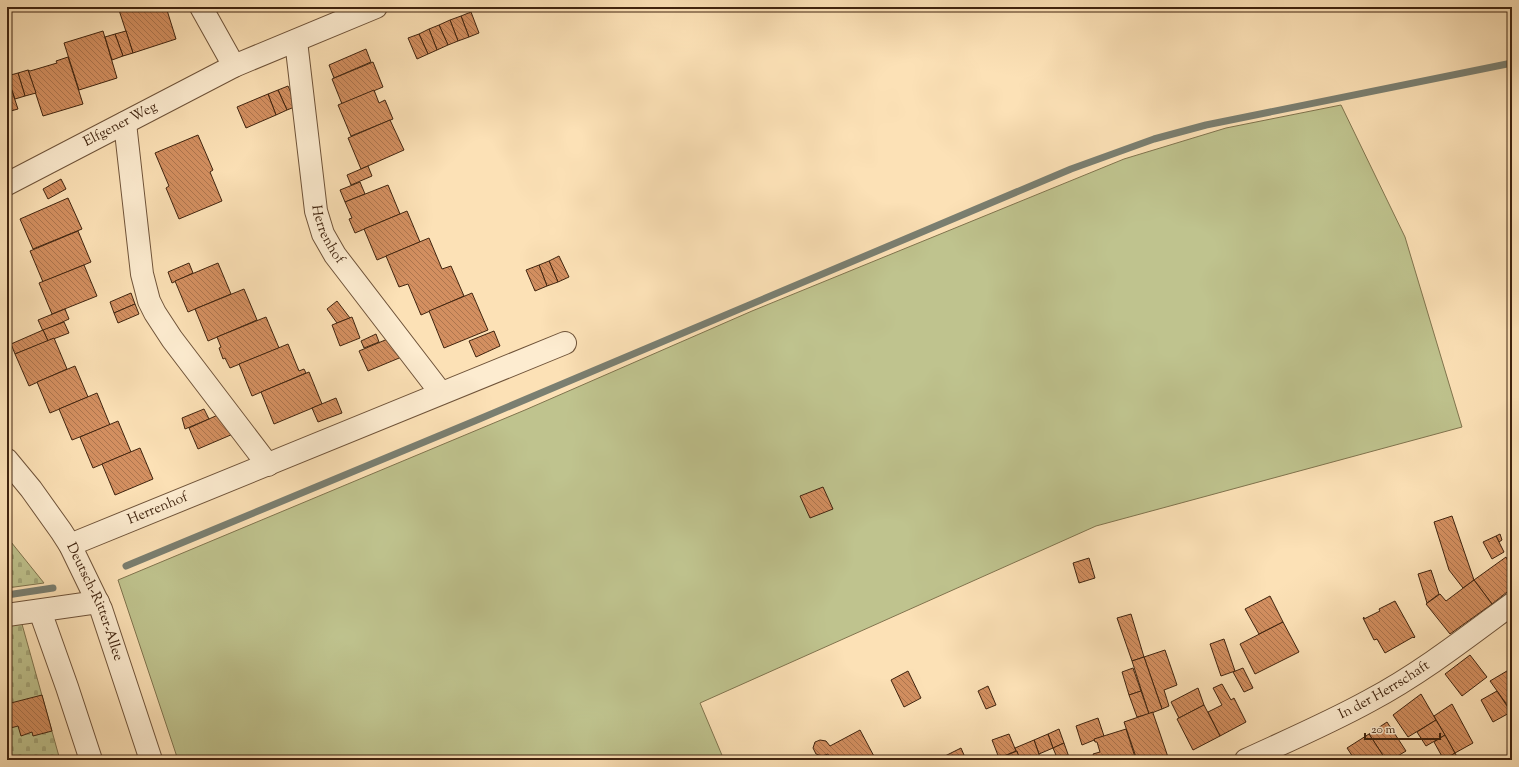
<svg xmlns="http://www.w3.org/2000/svg" width="1519" height="767" viewBox="0 0 1519 767" font-family="'Sorts Mill Goudy',serif">
<defs>
<pattern id="cemetery-stones" width="16" height="16" patternUnits="userSpaceOnUse"><rect width="16" height="16" fill="#bfc38e"/><path d="M2 7V4a2 2 0 0 1 4 0v3zM10 15v-3a2 2 0 0 1 4 0v3z" fill="#a5a779"/></pattern>
<pattern id="building-back-hatch" width="6" height="6" patternUnits="userSpaceOnUse"><rect width="6" height="6" fill="#d38f60"/><path d="M-1 5l2 2M0 0l6 6M5-1l2 2" fill="none" stroke="#ad754e"/></pattern>
</defs>
<rect width="100%" height="100%" fill="#fce1b6"/>
<filter id="stains"><feTurbulence type="fractalNoise" baseFrequency=".005" numOctaves="4"/><feColorMatrix values="0 0 0 0 .2 0 0 0 0 .09 0 0 0 0 .02 0 0 0 .5 -.17"/></filter>
<radialGradient id="worn" r=".72"><stop offset=".6" stop-color="#630" stop-opacity="0"/><stop offset="1" stop-color="#630" stop-opacity=".3"/></radialGradient>
<!-- grass -->
<path fill="#bfc38e" stroke="#80744e" d="M1341 105 1405 237 1462 427 1096 526 700 703 724 760H178L118 580 525 410 752 311 1124 159 1226 128Z"/>
<!-- cemetery -->
<g fill="url(#cemetery-stones)" stroke="#80744e">
<path d="M7 537 44 583 7 588Z"/>
<path d="M20 617 60 760H7V620Z"/>
</g>
<g fill="none" stroke-linecap="round" stroke-linejoin="round">
<!-- stream -->
<g stroke="#7a7f71" stroke-width="7">
<path d="M126 566 477 420 1071 169 1154 139 1206 125 1512 63"/>
<path d="M7 595 53 588"/>
</g>
</g>
<!-- building -->
<g fill="url(#building-back-hatch)" stroke="#40240f">
<path d="M118 7H166L176 39 133 53Z"/>
<path d="M471 12 479 33 469 37 461 16Z"/>
<path d="M461 16 469 37 458 41 450 20Z"/>
<path d="M450 20 458 41 448 45 439 25Z"/>
<path d="M439 25 448 45 437 50 429 29Z"/>
<path d="M429 29 437 50 428 54 419 34Z"/>
<path d="M103 31 117 78 79 90 64 43Z"/>
<path d="M126 31 133 53 123 56 115 34Z"/>
<path d="M115 34 123 56 112 60 105 37Z"/>
<path d="M419 34 428 54 417 59 408 38Z"/>
<path d="M366 49 371 62 334 78 329 65Z"/>
<path d="M68 57 83 104 43 116 28 70 30 71 57 63 56 61Z"/>
<path d="M373 62 383 87 342 104 332 79Z"/>
<path d="M28 70 36 93 25 96 18 73Z"/>
<path d="M18 73 25 96 15 99 7 76Z"/>
<path d="M7 76 18 109 7 112Z"/>
<path d="M288 86 297 106 287 110 278 90Z"/>
<path d="M278 90 287 110 276 115 268 94Z"/>
<path d="M374 90 379 103 385 100 393 119 351 136 338 105Z"/>
<path d="M268 94 276 115 246 128 237 107Z"/>
<path d="M390 120 404 150 361 169 348 138Z"/>
<path d="M198 135 213 170 210 172 222 201 179 219 166 188 169 186 155 153Z"/>
<path d="M368 166 372 176 351 185 347 175Z"/>
<path d="M61 179 66 189 48 199 43 189Z"/>
<path d="M360 182 365 194 345 202 340 190Z"/>
<path d="M388 185 400 214 355 233 349 219 352 218 345 202Z"/>
<path d="M68 198 82 229 33 249 20 219Z"/>
<path d="M407 211 420 242 377 260 364 229Z"/>
<path d="M78 231 91 262 43 282 30 251Z"/>
<path d="M429 238 442 269 451 266 464 296 421 315 408 284 399 287 386 256Z"/>
<path d="M559 256 569 277 558 282 549 261Z"/>
<path d="M549 261 558 282 547 286 539 265Z"/>
<path d="M189 263 193 273 172 283 168 272Z"/>
<path d="M218 263 231 294 188 312 175 281Z"/>
<path d="M84 265 97 296 52 314 39 283Z"/>
<path d="M539 265 547 286 535 291 526 270Z"/>
<path d="M244 289 257 320 208 341 195 309Z"/>
<path d="M131 293 135 304 114 313 110 302Z"/>
<path d="M472 293 488 330 444 348 429 311Z"/>
<path d="M337 301 350 318 337 323 327 309Z"/>
<path d="M135 304 139 314 118 323 114 313Z"/>
<path d="M65 309 69 319 43 331 38 320Z"/>
<path d="M266 317 279 348 230 368 225 358 223 359 219 348 221 347 217 337Z"/>
<path d="M352 317 360 338 340 346 332 325Z"/>
<path d="M64 322 69 333 48 341 43 330Z"/>
<path d="M43 330 48 341 15 354 11 344Z"/>
<path d="M494 331 500 346 476 357 469 341Z"/>
<path d="M376 334 379 342 364 348 361 341Z"/>
<path d="M54 338 67 369 29 386 15 354Z"/>
<path d="M390 338 404 356 368 371 359 351Z"/>
<path d="M288 344 299 371 304 369 306 373 252 396 239 364Z"/>
<path d="M75 366 88 397 50 413 37 382Z"/>
<path d="M309 372 322 404 274 424 261 392Z"/>
<path d="M97 393 110 425 72 440 59 409Z"/>
<path d="M336 398 342 413 318 422 312 408Z"/>
<path d="M204 409 209 419 185 429 182 418Z"/>
<path d="M220 414 233 434 198 449 189 428Z"/>
<path d="M118 421 131 452 93 468 80 437Z"/>
<path d="M140 448 153 479 115 495 102 464Z"/>
<path d="M823 487 833 509 810 518 800 496Z"/>
<path d="M1452 516 1474 580 1463 588 1449 570 1434 522Z"/>
<path d="M1500 534 1502 540 1499 542 1496 536Z"/>
<path d="M1496 536 1504 552 1492 559 1483 542Z"/>
<path d="M1506 557 1512 570V588L1492 604 1474 580Z"/>
<path d="M1089 558 1095 578 1079 583 1073 563Z"/>
<path d="M1431 570 1439 594 1427 603 1418 574Z"/>
<path d="M1474 580 1492 604 1450 634 1426 604 1440 594 1446 601Z"/>
<path d="M1270 596 1283 622 1259 634 1245 609Z"/>
<path d="M1395 601 1415 637 1414 638 1413 637 1385 653 1377 639 1374 640 1363 618 1364 617V619L1380 611 1379 609Z"/>
<path d="M1131 614 1144 657 1132 661 1117 618Z"/>
<path d="M1283 622 1299 652 1255 674 1240 644Z"/>
<path d="M1224 639 1235 671 1221 676 1210 644Z"/>
<path d="M1165 650 1177 685 1164 690 1169 706 1162 709 1144 657Z"/>
<path d="M1470 655 1487 677 1462 696 1445 674Z"/>
<path d="M1144 657 1162 709 1149 714 1132 661Z"/>
<path d="M1133 668 1141 691 1129 695 1122 672Z"/>
<path d="M1243 668 1253 688 1244 692 1233 672Z"/>
<path d="M1512 668V712L1490 681Z"/>
<path d="M908 671 921 698 904 707 891 680Z"/>
<path d="M1222 684 1231 700 1234 698 1246 722 1220 736 1208 712 1222 705 1213 688Z"/>
<path d="M988 686 996 705 986 709 978 691Z"/>
<path d="M1198 688 1204 705 1179 718 1171 702Z"/>
<path d="M1141 691 1149 714 1137 717 1129 695Z"/>
<path d="M1497 691 1511 712 1493 722 1481 700Z"/>
<path d="M1421 694 1436 720 1408 737 1393 715Z"/>
<path d="M42 695 52 731 33 736 32 732 21 736 18 726 7 729V704Z"/>
<path d="M1452 704 1473 743 1455 753 1434 716Z"/>
<path d="M1204 705 1220 736 1193 750 1177 719Z"/>
<path d="M1153 712V713L1169 760H1137L1124 722Z"/>
<path d="M1512 716V722L1511 723 1508 718Z"/>
<path d="M1098 718 1104 736 1082 745 1076 726Z"/>
<path d="M1436 720 1445 735 1426 746 1417 732Z"/>
<path d="M1387 722 1406 751 1391 760H1386L1369 734Z"/>
<path d="M1059 729 1064 743 1053 748 1048 734Z"/>
<path d="M1126 729 1136 760H1095L1093 754 1100 752 1097 742H1095L1094 739Z"/>
<path d="M860 730 876 760H831L828 754 822 756 816 754 813 748 815 742 820 740 826 741 830 746Z"/>
<path d="M1009 734 1016 751 999 758 992 740Z"/>
<path d="M1048 734 1053 748 1039 754 1034 740Z"/>
<path d="M1369 734 1386 760H1355L1347 748Z"/>
<path d="M1445 735 1455 753 1444 760 1434 742Z"/>
<path d="M1034 740 1041 760H1020L1015 748Z"/>
<path d="M1064 743 1070 760H1058L1053 748Z"/>
<path d="M961 748 964 755 969 760H937Z"/>
<path d="M1017 751 1020 760H1001L1000 758Z"/>
<path d="M1455 753 1459 760H1444Z"/>
<path d="M1399 755 1403 760H1391Z"/>
</g>
<g fill="none" stroke-linecap="round" stroke-linejoin="round">
<!-- minor casing -->
<g stroke="#6f5339" stroke-width="24">
<g id="minor">
<path d="M201 7 234 66"/>
<path id="s1" d="M296 41 316 211 323 234 335 255 441 393"/>
<path d="M125 123 142 274 149 301 155 313 172 339 268 465"/>
<path id="s2" d="M7 184 234 66 376 7"/>
<path id="s3" d="M7 460 31 489 61 531 70 545 101 609 151 760"/>
<path id="s4" d="M70 545 565 343"/>
<path d="M40 611 67 687 91 760"/>
<path d="M7 615 98 602"/>
<path id="s5" d="M1246 760C1287 741 1329 723 1369 701 1420 674 1466 638 1512 604"/>
</g>
</g>
<!-- minor -->
<use href="#minor" stroke="#fdecd0" stroke-width="22"/>
</g>
<g text-anchor="middle" dominant-baseline="central" stroke-width="3" stroke-linejoin="round" paint-order="stroke">
<!-- street labels -->
<g font-size="14" fill="#40240f" stroke="#fdecd0">
<text stroke="none"><textPath href="#s2" startOffset="128">Elfgener Weg</textPath></text>
<text stroke="none"><textPath href="#s1" startOffset="197">Herrenhof</textPath></text>
<text stroke="none"><textPath href="#s4" startOffset="95">Herrenhof</textPath></text>
<text stroke="none"><textPath href="#s3" startOffset="168">Deutsch-Ritter-Allee</textPath></text>
<text stroke="none"><textPath href="#s5" startOffset="155">In der Herrschaft</textPath></text>
</g>
</g>
<!-- margin -->
<rect width="1519" height="767" fill="none" stroke="#fce1b6" stroke-width="24"/>
<rect x="8" y="8" width="1503" height="751" fill="none" stroke="#40240f" stroke-width="2"/>
<rect x="12" y="12" width="1495" height="743" fill="none" stroke="#40240f"/>
<!-- scale -->
<path d="M1365 733v6h75v-6" fill="none" stroke="#40240f" stroke-width="2"/>
<text x="1371" y="733" font-size="12" fill="#40240f" stroke="#fdecd0" stroke-width="3" paint-order="stroke">20 m</text>
<rect width="100%" height="100%" filter="url(#stains)"/>
<rect width="100%" height="100%" fill="url(#worn)"/>
</svg>
